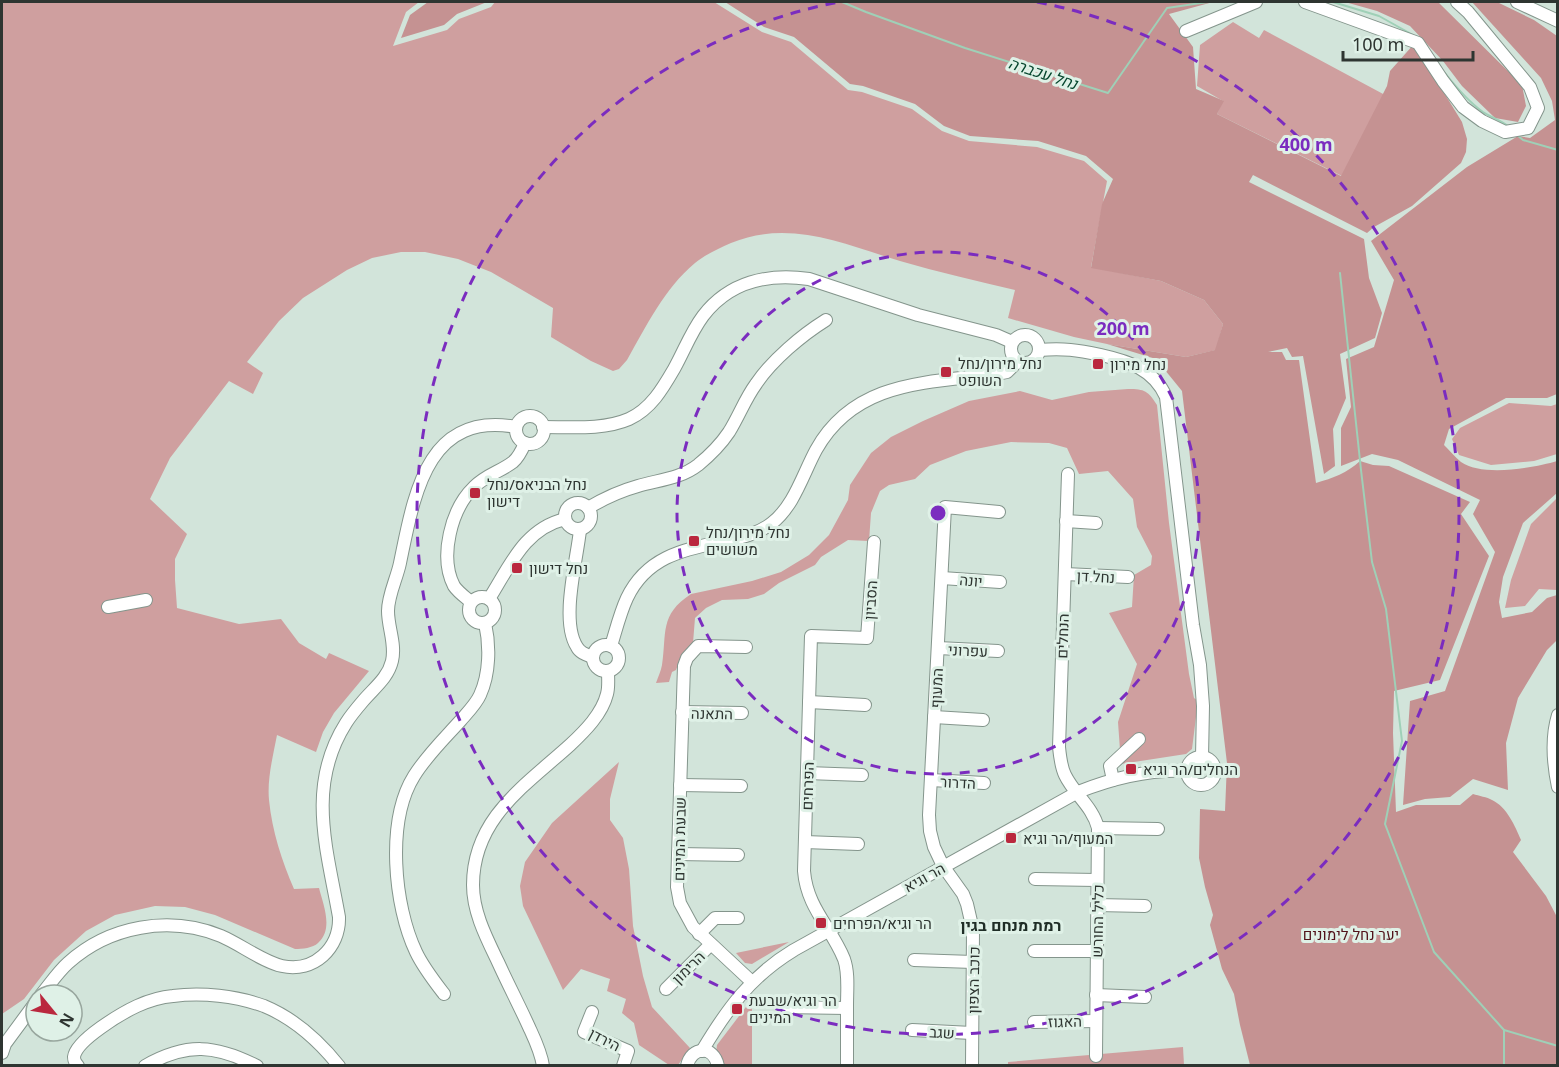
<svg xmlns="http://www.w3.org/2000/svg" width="1559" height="1067" viewBox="0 0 1559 1067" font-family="'Noto Sans',Heebo,sans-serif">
<rect width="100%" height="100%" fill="#d2e4da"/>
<!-- green -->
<g fill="#cf9f9f">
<path d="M2 2H419L406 12 393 46 447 30 459 19 491 7 495 2H714L762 32 791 42 848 90 862 92 912 109 942 131 969 141 1037 147 1084 161 1107 181 1091 267 1161 281 1204 300 1223 324 1216 350 1186 357 1107 344 1074 337 1008 318 1015 290C977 281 938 272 900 261 843 244 790 219 731 243 718 249 706 254 695 263 664 289 647 325 627 360L619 369 613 371 591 361 551 337 553 308 491 272 458 259 425 252H401L372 258 347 270 303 298 279 321 247 362 263 373 253 394 229 381 170 458 150 499 187 534 175 559V580L177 608 239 624 281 619 299 643 326 659 329 653 369 671 334 713 323 732 316 752 277 735C273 756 267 779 269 800 272 831 282 861 294 889L319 888C323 904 334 929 318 943 313 948 302 949 295 949L215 915 185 907 155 906 115 915 86 931 54 960 24 999 2 1014Z"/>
<path d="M1233 22 1259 38 1264 30 1385 95 1342 176 1217 114 1223 101 1197 86 1200 45Z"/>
<path d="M1128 389C1145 389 1148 391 1157 405L1169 523 1189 674 1194 698 1198 701 1192 749 1186 754 1121 764 1118 722 1137 664 1109 613 1132 607 1134 575 1151 565 1152 556 1137 527 1133 499 1108 471 1079 474 1067 448 1049 443 1011 442 966 451 930 465 915 479 889 485 880 491 871 513 869 541 848 540 821 557 815 565 779 583 764 594 748 599 722 600 706 608 695 618 693 643 679 662 676 670 672 672 669 682 656 683C658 677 661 671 662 665 667 633 659 615 691 594L752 581 781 572 809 555 829 535 848 500 850 485 871 453 891 437 923 421 969 401 1020 391 1052 400 1089 392Z"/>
<path d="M1509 403 1551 406 1557 404V454L1534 461 1491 465 1459 455 1452 439 1460 428Z"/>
<path d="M1557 498V590L1539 589 1525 606 1505 608 1511 580 1531 524Z"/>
<path d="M619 762 610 799V820L623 838 629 869 633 926 643 976 652 1007 690 1048 678 1065H669L639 1045 634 1023 622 1013 626 999 607 991 610 979 581 969 563 990 523 906 520 886 525 862 552 823Z"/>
<path d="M789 942 752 964 745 963 736 953Z"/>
<path d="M752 999V1065H721L716 1053 717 1045Z"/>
<path d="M1183 1047 1184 1065 1008 1066V1062Z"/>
</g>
<!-- forest -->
<g fill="#c59292">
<path d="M428 2H487L457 14 444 25 401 38 410 15Z"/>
<path d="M725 2H1213L1169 14 1193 47 1196 89 1224 101 1217 114 1341 176 1387 86 1390 71 1414 44 1462 122 1467 139 1466 152 1461 163 1412 206 1374 227 1367 233 1253 175 1249 182 1364 239 1369 278 1382 313 1375 338 1340 354 1346 398 1333 429 1335 466 1324 474 1303 356 1292 357 1287 348 1268 352H1282L1286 360H1299L1316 483C1333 478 1347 473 1360 461L1373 465 1389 466 1470 502 1461 514 1489 556 1440 680 1394 691 1393 733 1396 812 1416 805H1460L1473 794C1479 796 1487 797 1492 800 1507 807 1515 826 1521 840L1513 852 1546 896 1557 917V1065H1250L1240 1025 1234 994 1222 969 1210 925 1213 915 1205 887 1199 858 1200 809 1225 811 1227 763 1182 391 1156 359 1107 344 1186 357 1215 350 1223 324 1204 300 1161 281 1091 268 1102 204 1113 179 1086 156 1038 141 970 136 944 126 915 104 863 86 850 84 794 37 764 27Z"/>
<path d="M1345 2H1438L1522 85 1526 106 1518 122 1495 118 1462 86 1443 61 1410 26 1377 11Z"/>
<path d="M1472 2H1497L1534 20 1557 36V394L1547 398H1506L1449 429 1444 445C1449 450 1455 457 1461 462 1482 477 1534 468 1557 461V493L1523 523 1503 577 1499 602 1502 618 1532 612 1547 598 1557 595V640L1547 650 1518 698 1506 743 1508 790 1473 779 1450 797 1425 799 1403 805 1410 701 1445 691 1495 552 1473 514 1480 500 1398 460 1372 454 1341 466V428L1351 407 1346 359 1374 347 1394 280 1371 241 1467 167 1518 136 1530 138 1555 120 1552 101 1541 78Z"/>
</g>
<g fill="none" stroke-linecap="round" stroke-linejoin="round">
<!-- stream -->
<g stroke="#9fd0b7" stroke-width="2">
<path d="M842 2 866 12 965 48 1108 93 1167 8 1208 2"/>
<path d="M1333 2 1379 16 1413 35"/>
<path d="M1445 73C1456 87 1469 102 1483 112 1492 118 1501 120 1509 127"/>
<path d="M1517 135 1523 140 1558 150"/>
<path d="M1340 273 1361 470 1372 562 1386 609 1402 741 1385 824 1434 952 1504 1030 1558 1046"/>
<path d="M1504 1030V1066"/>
</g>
<!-- minor casing -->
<g stroke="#84958c" stroke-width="14">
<g id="minor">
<path d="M1305 2 1418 43 1443 81 1463 107 1482 121 1505 132 1528 128 1538 108 1530 87 1468 12 1457 2"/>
<path d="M1517 2 1558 21"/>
<path d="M1186 31 1256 2"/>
<circle cx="1025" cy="349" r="14"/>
<path d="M1039 350C1064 348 1077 350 1101 355 1128 361 1154 369 1166 397L1193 625 1200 665 1203 706 1202 757"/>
<circle cx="530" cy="430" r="14"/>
<path d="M543 427C571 427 604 430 629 419 651 409 663 388 674 369 684 351 691 332 703 316 729 282 768 273 809 279L918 315 996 335 1012 342"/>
<path d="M1068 474 1059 747C1060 757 1061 767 1065 775 1074 794 1093 807 1098 828L1096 1056"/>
<circle cx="578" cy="516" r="13"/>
<path d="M588 508C603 499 620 491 638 486 658 480 680 479 698 465 709 456 721 444 729 432 739 416 745 399 756 384 772 360 802 335 826 320"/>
<path d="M1066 521 1096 523"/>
<path d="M580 530C577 560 560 621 577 647 580 653 587 655 592 657"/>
<path d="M1065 574 1128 577"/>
<path d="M942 578 1000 582"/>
<circle cx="482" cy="610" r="13"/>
<path d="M489 599C510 566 524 529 565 519"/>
<path d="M471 602C465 597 458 592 454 586 439 557 451 509 474 487 487 474 500 472 513 462 519 457 522 450 525 443"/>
<path d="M108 607 146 600"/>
<circle cx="606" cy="658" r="13"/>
<path d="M611 646C616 630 620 613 627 598 646 558 681 550 720 542 738 538 757 535 772 523 794 506 803 474 816 450 855 380 928 383 997 374L1007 372 1017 362"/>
<path d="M746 647 698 646 687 658 684 666 677 887 680 903 693 927 752 982"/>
<path d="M938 648 998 651"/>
<path d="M809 702 865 705"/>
<path d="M682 712 742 713"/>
<path d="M1558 715C1551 738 1553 763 1558 787"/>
<path d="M934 717 983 720"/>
<circle cx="1201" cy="771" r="14"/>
<path d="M807 773 862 775"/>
<path d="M931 780 984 783"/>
<path d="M1113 780 1110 766 1139 739"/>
<path d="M680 785 741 786"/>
<path d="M1098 828 1158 829"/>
<path d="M805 842 858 844"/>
<path d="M678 854 738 855"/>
<path d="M1035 879 1097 880"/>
<path d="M1097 905 1145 906"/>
<path d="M699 934 715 918H738"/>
<path d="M1034 951H1097"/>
<path d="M914 960 973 962"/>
<path d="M666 989 710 945"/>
<path d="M444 994C434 981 423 967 416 952 394 906 386 821 414 776 427 755 445 738 461 720 468 712 476 704 480 695 490 673 490 645 485 623"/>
<path d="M41 995C50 984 58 972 68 963 109 926 169 915 221 936 240 944 263 962 282 966 314 973 340 948 339 917 327 849 306 786 346 723 351 715 357 708 363 701 374 688 388 678 392 661 396 644 388 628 388 611 388 595 397 578 400 563 414 496 426 411 516 427"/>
<path d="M1096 995 1145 997"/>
<path d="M783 1007 847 1008"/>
<path d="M592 1012 584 1032 628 1051 623 1066"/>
<path d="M1034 1022 1096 1021"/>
<path d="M912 1030 972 1033"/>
<path d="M702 1051C727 1009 751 976 794 950L1078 792C1113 778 1150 769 1187 771"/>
<path d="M2 1053 5 1044 36 1002"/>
<path d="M78 1066C75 1062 74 1062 74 1057 76 1040 122 1013 137 1006 148 1001 161 997 173 996 202 992 236 996 264 1006 293 1018 319 1041 339 1066"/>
<path d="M145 1066C187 1042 216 1045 257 1066"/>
<path d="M543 1066C541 1052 535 1040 529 1027 519 1005 508 984 498 962 486 937 473 912 473 885 473 818 526 785 570 745 585 731 602 714 607 694 609 687 608 679 608 671"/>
<path d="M687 1066C691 1046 714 1045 718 1066"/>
<path d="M847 1066C847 1045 847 1025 847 1005 847 990 849 973 844 959 831 927 807 908 804 871L811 636 867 638 874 542"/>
<path d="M972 1066 973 930 967 904 963 894 943 866 934 847 930 831 929 815 945 507 999 512"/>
</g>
</g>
<!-- minor -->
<use href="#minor" stroke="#fff" stroke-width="12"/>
</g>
<!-- distance rings -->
<g fill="none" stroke="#7b2cbf" stroke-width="3" stroke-dasharray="10 8">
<circle cx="938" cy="513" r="261"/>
<path d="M1037 2A521 521 0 1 1 839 2"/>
</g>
<!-- markers -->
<g fill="#ba283e" stroke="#dff1e7" stroke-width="2">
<rect x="1092" y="358" width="12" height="12" rx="3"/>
<rect x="940" y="366" width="12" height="12" rx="3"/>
<rect x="469" y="487" width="12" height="12" rx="3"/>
<rect x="688" y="535" width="12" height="12" rx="3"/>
<rect x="511" y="562" width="12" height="12" rx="3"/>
<rect x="1125" y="763" width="12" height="12" rx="3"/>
<rect x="1005" y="832" width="12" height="12" rx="3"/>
<rect x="815" y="917" width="12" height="12" rx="3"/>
<rect x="731" y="1003" width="12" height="12" rx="3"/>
</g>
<g text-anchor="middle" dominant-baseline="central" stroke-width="6" stroke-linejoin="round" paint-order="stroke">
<!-- poi labels -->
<g font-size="15" fill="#2e3531" stroke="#dff1e7" text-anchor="start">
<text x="958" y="363">נחל מירון/נחל<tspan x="958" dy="17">השופט</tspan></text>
<text x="1110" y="364">נחל מירון</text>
<text x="487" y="484">נחל הבניאס/נחל<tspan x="487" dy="17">דישון</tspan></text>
<text x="706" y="532">נחל מירון/נחל<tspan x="706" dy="17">משושים</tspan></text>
<text x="529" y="568">נחל דישון</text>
<text x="1143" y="769">הנחלים/הר וגיא</text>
<text x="1023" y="838">המעוף/הר וגיא</text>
<text x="833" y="923">הר וגיא/הפרחים</text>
<text x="749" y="1000">הר וגיא/שבעת<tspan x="749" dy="17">המינים</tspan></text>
</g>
<!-- street labels -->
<g font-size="15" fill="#2e3531" stroke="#dff1e7">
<text transform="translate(1096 576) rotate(3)">נחל דן</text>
<text transform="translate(971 580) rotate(5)">יונה</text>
<text transform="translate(870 600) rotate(-86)">הסביון</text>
<text transform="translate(1062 636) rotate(-88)">הנחלים</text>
<text transform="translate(968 650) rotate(3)">עפרוני</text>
<text transform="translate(936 688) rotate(-87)">המעוף</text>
<text transform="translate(712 713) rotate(1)">התאנה</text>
<text transform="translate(958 782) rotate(3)">הדרור</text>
<text transform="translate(807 786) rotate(-88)">הפרחים</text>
<text transform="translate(679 839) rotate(-89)">שבעת המינים</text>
<text transform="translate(924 877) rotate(-29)">הר וגיא</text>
<text transform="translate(1097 921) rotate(-89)">כליל החורש</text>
<text transform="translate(688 967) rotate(-45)">הרימון</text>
<text transform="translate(973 980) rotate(-89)">כוכב הצפון</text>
<text transform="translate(1065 1021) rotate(-1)">האגוז</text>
<text transform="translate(942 1032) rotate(3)">שגב</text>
<text transform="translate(605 1039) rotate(27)">הירדן</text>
</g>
<!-- park labels -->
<g font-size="15" fill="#52131a" stroke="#dff1e7">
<text x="1351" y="934">יער נחל לימונים</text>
</g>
<!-- water labels -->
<g font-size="16" font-style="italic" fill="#06462e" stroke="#dff1e7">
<text transform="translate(1043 73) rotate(18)">נחל עכברה</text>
</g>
<!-- neighbourhood labels -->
<g font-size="16" font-weight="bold" fill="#1f2d26" stroke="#dff1e7">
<text x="1011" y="925">רמת מנחם בגין</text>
</g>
</g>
<circle cx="938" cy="513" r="9" fill="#7b2cbf" stroke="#dff1e7" stroke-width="3"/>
<g font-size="18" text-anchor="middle" font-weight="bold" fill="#7b2cbf" stroke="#dff1e7" stroke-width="6" stroke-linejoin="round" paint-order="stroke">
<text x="1306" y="151">400 m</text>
<text x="1123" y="335">200 m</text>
</g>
<!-- border -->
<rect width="1559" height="1067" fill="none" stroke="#2e3531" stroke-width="6"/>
<!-- north arrow -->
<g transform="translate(54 1013) rotate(120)"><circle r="28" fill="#dff1e7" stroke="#98a69e" stroke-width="1.5"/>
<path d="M0-4.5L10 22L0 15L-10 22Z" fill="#ba283e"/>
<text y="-9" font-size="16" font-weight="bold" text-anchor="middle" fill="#2e3531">N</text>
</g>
<!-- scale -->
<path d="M1343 51v9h130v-9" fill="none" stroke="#2e3531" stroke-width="3"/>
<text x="1352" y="51" font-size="18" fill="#2e3531" stroke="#dff1e7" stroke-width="4.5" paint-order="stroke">100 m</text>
</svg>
